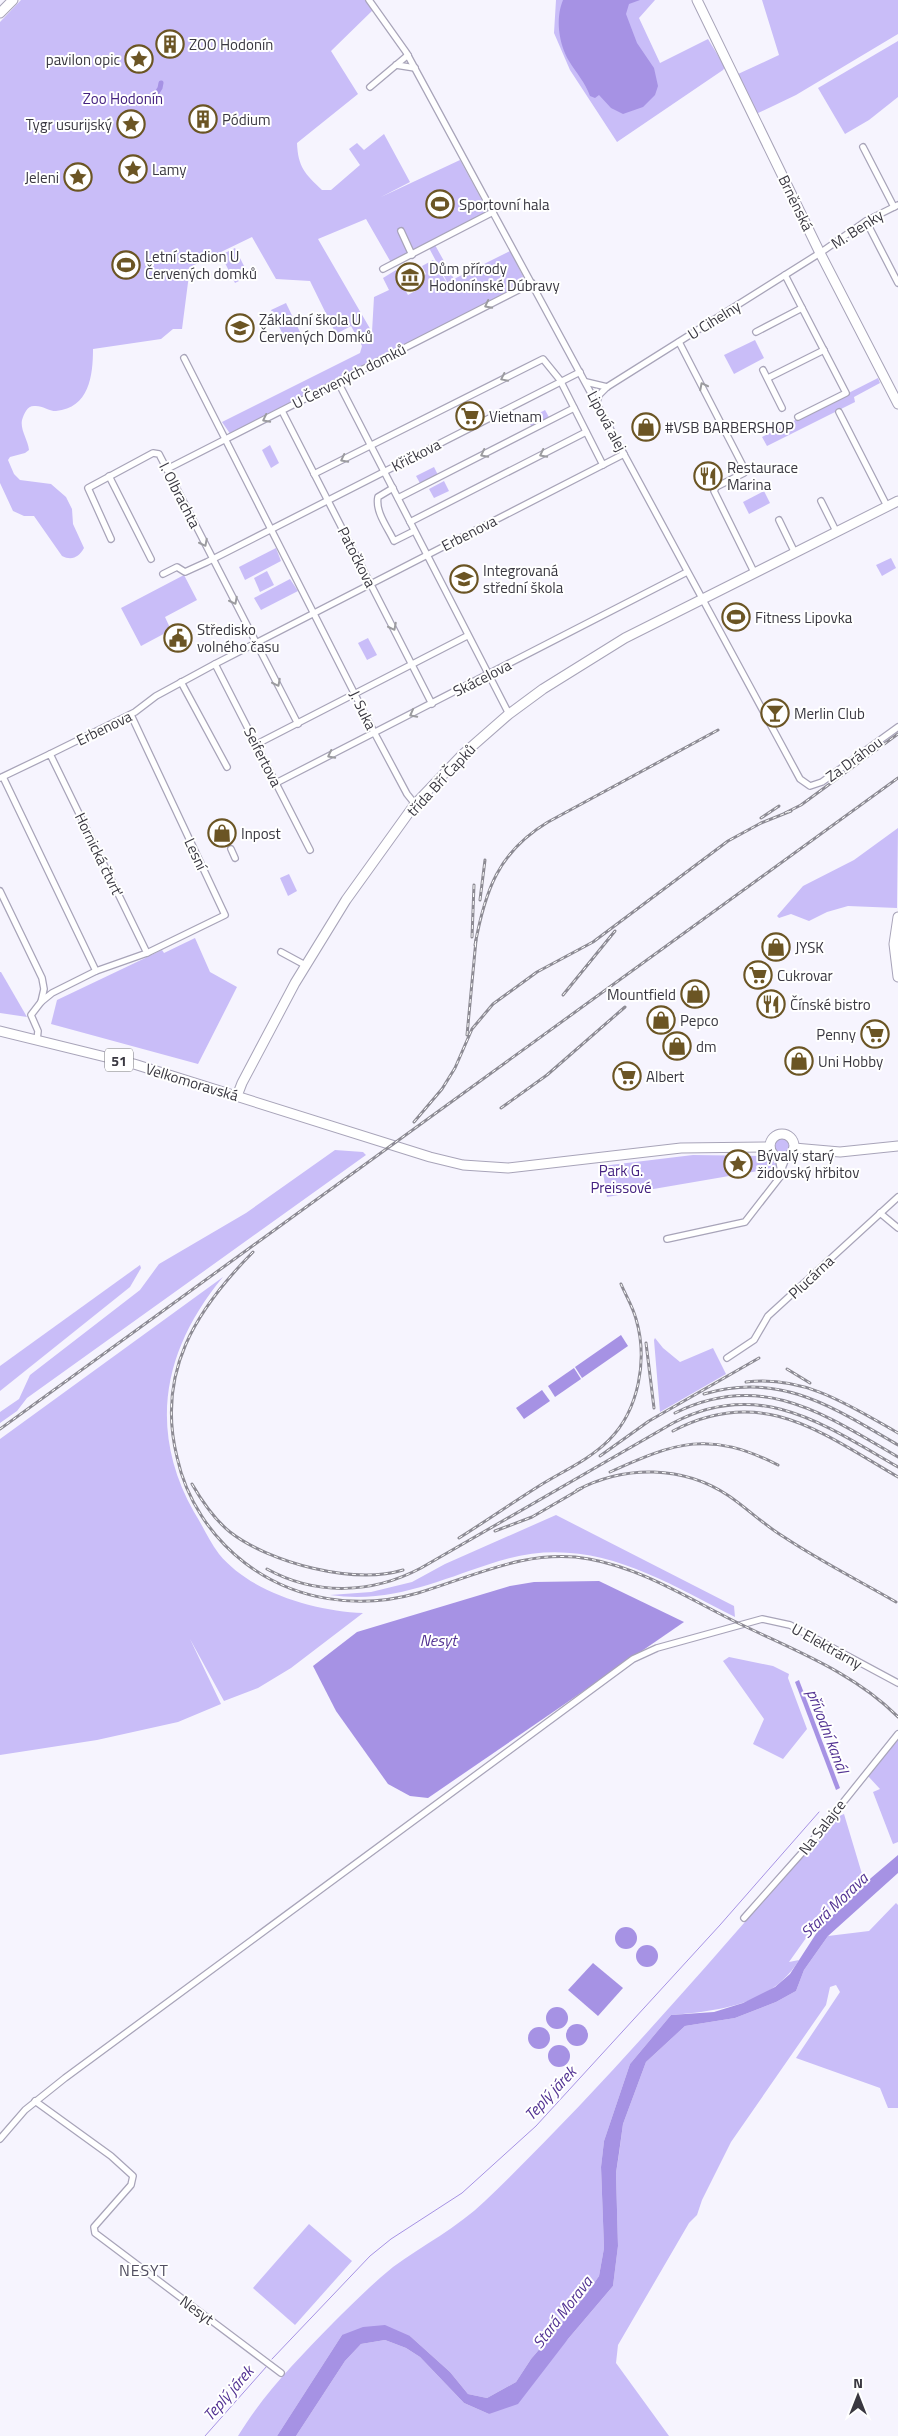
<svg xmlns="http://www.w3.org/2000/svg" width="898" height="2436" viewBox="0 0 898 2436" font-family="'Titillium Web',sans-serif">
<rect width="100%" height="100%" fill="#f6f4fe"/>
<!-- green -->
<g fill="#c9bdf8" fill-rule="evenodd">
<path d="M21 0H367L374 9 331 51 358 94 297 143C298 167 305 174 322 190H331L360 165 349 149 357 143 364 150 384 134 410 182 381 197 460 160 490 215 435 245 454 279 510 251 526 282 231 435 222 422 360 353 362 346 351 326 336 334 310 281 276 279 252 237 190 267 182 329H173L161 339 93 349C93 376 89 408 56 411 48 411 42 405 34 406 27 406 24 414 22 420 20 430 28 440 29 450L25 453 10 457 8 460 14 474 20 480 51 484 66 497 72 509 73 524 84 548C79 557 72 561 62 556L34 516H24L13 511 0 483V22ZM366 219 393 266 429 248 453 293 433 260 422 266 426 274 422 277 424 281 418 285 415 279 412 281 417 290 408 295 403 286 405 283 396 270 383 278 389 290 374 297 372 332 318 239Z"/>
<path d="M556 0H655L639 18 660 63 708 39 725 67 723 70 617 142 570 70 554 33Z"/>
<path d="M762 0H898V34L796 95 756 114 738 74 779 55Z"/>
<path d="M898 41V97L869 120 845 134 818 88Z"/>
<path d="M235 248 249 276 235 283 221 255Z"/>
<path d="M286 303 301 334 286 341 271 310Z"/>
<path d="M755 340 764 358 734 374 724 355Z"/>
<path d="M878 378 880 383 854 397 855 402 767 446 762 437Z"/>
<path d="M545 410 550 419 532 428 528 419Z"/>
<path d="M270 445 279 463 271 468 262 450Z"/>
<path d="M434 467 438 475 421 485 416 476Z"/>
<path d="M444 481 449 491 434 498 429 489Z"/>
<path d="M764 491 770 503 749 514 743 502Z"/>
<path d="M276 548 281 561 245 580 239 567Z"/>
<path d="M891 558 896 568 882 576 876 565Z"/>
<path d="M267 571 274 585 260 592 254 578Z"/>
<path d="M184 575 197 600 165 617 171 630 141 646 121 608Z"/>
<path d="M290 579 298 591 261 610 254 598Z"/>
<path d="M368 638 377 655 367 660 358 643Z"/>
<path d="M898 828 897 908 848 906 827 912 809 921 791 914 779 918 777 916 803 886 854 860Z"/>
<path d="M289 874 297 891 288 896 280 878Z"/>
<path d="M195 938 210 972 237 987 198 1064 51 1024 57 1000 162 950 164 953Z"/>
<path d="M0 972H1L27 1017 0 1013Z"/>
<circle cx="782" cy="1146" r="9"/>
<path d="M335 1150 363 1152 366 1155 27 1398 17 1411 0 1423V1412L19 1399 30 1375 140 1290 159 1264 246 1213Z"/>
<path d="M693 1155 769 1156 777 1166 776 1168 607 1197 602 1166Z"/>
<path d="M140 1265 141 1268 130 1287 0 1391V1366Z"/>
<path d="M223 1277C164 1348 147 1428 194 1512 203 1526 209 1541 219 1554 251 1593 315 1611 363 1613L291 1668 258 1688 224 1701 190 1639 221 1704 178 1722 97 1740 0 1755V1439Z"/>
<path d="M655 1338 663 1348 680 1362 713 1348 726 1374 660 1412 654 1340Z"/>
<path d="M556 1515 734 1606 735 1617C658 1578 589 1533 499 1561 441 1579 394 1604 330 1595L371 1592 412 1582 445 1564Z"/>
<path d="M729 1657 773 1666 789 1674 788 1678 807 1729 783 1759 753 1744 764 1719 723 1661Z"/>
<path d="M898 1740V1842L893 1844 873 1792 880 1789 868 1776Z"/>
<path d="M844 1814 865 1884 821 1917 789 1962 799 1960C772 2005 718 2011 671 2015L630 2064 604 2141 601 2167 604 2248 599 2276 585 2296 531 2359 516 2382 487 2398 468 2394 450 2372 410 2336 342 2335 277 2436H238C264 2393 298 2359 333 2323 352 2304 372 2284 393 2267 423 2245 457 2228 485 2201 610 2081 722 1947 837 1817Z"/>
<path d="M896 1903 898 1905V2108H888L880 2088 796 2058 840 1992 836 1985 830 1987 826 2005 731 2142 702 2200 697 2215 689 2223 618 2345 616 2363 669 2436H296L345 2361 361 2344 385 2340 406 2348 420 2357 464 2403 489 2414 568 2339 613 2286 618 2246 616 2173 619 2154 623 2124 646 2062 685 2026 735 2018 776 2002 796 1991 804 1970 828 1936 869 1931Z"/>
<path d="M309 2224 352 2261 295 2325 253 2288Z"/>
</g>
<!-- water -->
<g fill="#a692e4">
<path d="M563 0H640L629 4 626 14 637 43 654 68 658 86 655 95 643 107 623 114 611 108 599 95 595 98 590 96C585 82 577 74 569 61 559 44 555 19 563 0Z"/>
<path d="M621 1335 628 1346 582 1378 575 1367Z"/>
<path d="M574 1368 581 1379 555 1397 548 1386Z"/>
<path d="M542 1390 550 1401 524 1419 516 1408Z"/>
<path d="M599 1581 684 1622 428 1798 410 1796 388 1784 336 1711 313 1666 357 1632 510 1586 534 1582Z"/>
<path d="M799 1680 840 1788 836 1790 795 1682Z"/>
<path d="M898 1855V1873L828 1936 804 1970 796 1991 776 2002 735 2018 685 2026 646 2062 623 2124 619 2153 616 2173 618 2246 613 2286 568 2339 518 2404 489 2414 464 2403 420 2357 406 2348 385 2340 361 2344 345 2361 296 2436H277L342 2335 363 2327 385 2325 410 2336 450 2372 468 2394 487 2398 516 2382 531 2359 585 2296 599 2276 604 2248 601 2167 604 2141 630 2064 671 2015 714 2012 743 2003 775 1987 790 1974 823 1923 842 1908 871 1878Z"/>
<circle cx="626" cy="1938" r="11"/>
<circle cx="647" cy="1956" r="11"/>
<path d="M593 1963 623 1988 598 2016 568 1990Z"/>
<circle cx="557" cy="2018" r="11"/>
<circle cx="577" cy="2035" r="11"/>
<circle cx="539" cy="2038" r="11"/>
<circle cx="559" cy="2056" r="11"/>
</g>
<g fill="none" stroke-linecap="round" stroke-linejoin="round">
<!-- stream -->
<g stroke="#a692e4" stroke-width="1">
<path d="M272 2359 370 2256 391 2239 462 2193 536 2126 720 1925 819 1812"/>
<path d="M205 2436 267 2366"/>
</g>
<!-- canal -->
<path stroke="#a692e4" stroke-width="5" d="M151 102 160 88 161 83"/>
<!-- street casing -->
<g stroke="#a8a4b9" stroke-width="8">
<g id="street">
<path d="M369 0 406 52 800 779 810 786 822 782 898 727"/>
<path d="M396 65 415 68"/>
<path d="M370 87 408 55"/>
<path d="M863 147 894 207"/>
<path d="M866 221 898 283"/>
<path d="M401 231 412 255"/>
<path d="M383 269 493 212"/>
<path d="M756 332 802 308 785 275"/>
<path d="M679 342 744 468V473L716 487 714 491 754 572"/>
<path d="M184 358 375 734 407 794 415 804"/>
<path d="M763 370 782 408"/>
<path d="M768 378 824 350"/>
<path d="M338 382 509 714"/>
<path d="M586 382 607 387"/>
<path d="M597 402 599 395 607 387 820 253 866 221 898 205"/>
<path d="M282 411 432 704"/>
<path d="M839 412 887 506"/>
<path d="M798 417 846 393 802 308"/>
<path d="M167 469 532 283"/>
<path d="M314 474 543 359 560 380 603 465"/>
<path d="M109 476 151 559"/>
<path d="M393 488 378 497C375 512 388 528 394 541L414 531"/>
<path d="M398 498 574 408"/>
<path d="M821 501 836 531"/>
<path d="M779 520 795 553"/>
<path d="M410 522 586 432"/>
<path d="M111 539 88 488 153 453 159 454 298 724"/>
<path d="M163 574 177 567 185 572 207 562 580 372"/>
<path d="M215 664 310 850"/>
<path d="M181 682 227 767"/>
<path d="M131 715 225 915 147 953"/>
<path d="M257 744 467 636"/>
<path d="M50 754 135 712 156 696 215 664 624 454"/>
<path d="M3 777 96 971"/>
<path d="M0 778 50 754 147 953 96 971 52 993 41 1002 44 989 42 978 0 891"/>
<path d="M276 783 687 572"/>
<path d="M231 849 235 858"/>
<path d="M281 952 305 965"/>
<path d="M37 1040 38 1031 31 1015 41 1002"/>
<path d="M781 1171 786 1158"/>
<path d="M880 1213 898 1228"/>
<path d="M667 1239 745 1222 780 1177 781 1171 778 1157"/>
<path d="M727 1358 754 1340 768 1316 898 1197"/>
<path d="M744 1918 808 1846 898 1734"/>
<path d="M35 2101 111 2156 133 2176 131 2185 94 2227 95 2233 281 2373"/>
<path d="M0 2139 25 2110 65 2078 633 1659 657 1648 762 1619 790 1625 898 1683"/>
</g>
</g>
<!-- secondary casing -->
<g stroke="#a8a4b9" stroke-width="11">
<g id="secondary">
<path d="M697 0 820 253 898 404"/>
<path d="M898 917 894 944 898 977"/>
<path d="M237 1096 242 1083 295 983 346 900 415 804 461 756 509 714 543 689 625 638 898 501"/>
</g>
</g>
<!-- primary casing -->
<g stroke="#a8a4b9" stroke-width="11">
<g id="primary">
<path d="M0 13 13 0"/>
<path d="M0 1031 134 1064 430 1157 463 1165 508 1168 681 1148 770 1147"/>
<circle cx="782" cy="1146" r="12"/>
<path d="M794 1148 840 1152 898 1146"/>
</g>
</g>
<!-- street -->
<use href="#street" stroke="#fff" stroke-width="5.5"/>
<!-- secondary -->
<use href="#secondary" stroke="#fff" stroke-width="9"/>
<!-- primary -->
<use href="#primary" stroke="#fff" stroke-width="9"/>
<!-- rail casing -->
<g stroke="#8d8b94" stroke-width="3">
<g id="rail">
<path d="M785 813 801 805 898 734"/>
<path d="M761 818 779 806"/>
<path d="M480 900 485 860"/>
<path d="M472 937 474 885"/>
<path d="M475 945C485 891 498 852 548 822L718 730"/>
<path d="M563 995 615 931"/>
<path d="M467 1035 476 940"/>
<path d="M501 1108 547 1075 625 1007"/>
<path d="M414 1122 442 1089 455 1068 472 1029 493 1004 537 972 593 942 728 841 761 823 791 811"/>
<path d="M253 1252C196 1310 156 1372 177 1457 186 1499 211 1537 245 1563 295 1601 359 1610 418 1593 475 1576 528 1548 589 1559 640 1568 686 1597 732 1620 788 1648 853 1671 898 1717"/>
<path d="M646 1343 654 1408"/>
<path d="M787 1369 810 1383"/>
<path d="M746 1382C804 1375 849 1405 898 1433"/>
<path d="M704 1394C781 1371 834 1408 898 1445"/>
<path d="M675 1413C762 1370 824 1414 898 1457"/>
<path d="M0 1429 898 778"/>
<path d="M673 1431C762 1384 822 1433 898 1477"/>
<path d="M600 1456 649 1421 759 1358"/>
<path d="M610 1472C676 1442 709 1430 778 1465"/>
<path d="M192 1484C203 1503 214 1519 230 1532 270 1563 354 1585 403 1570"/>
<path d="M577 1490C625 1465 683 1465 729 1496 748 1509 764 1525 784 1537 820 1561 858 1580 896 1602"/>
<path d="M495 1531 532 1517 582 1488"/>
<path d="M459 1538C486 1521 512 1503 539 1486 563 1471 589 1460 609 1440 639 1410 648 1359 636 1319 633 1307 626 1296 621 1284"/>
<path d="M267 1569C316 1596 372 1594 421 1568L673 1423C759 1377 825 1425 898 1467"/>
</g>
</g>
<!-- rail -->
<use href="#rail" stroke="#fff" stroke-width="1" stroke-dasharray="4" stroke-linecap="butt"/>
</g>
<!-- one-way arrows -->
<defs><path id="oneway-chevron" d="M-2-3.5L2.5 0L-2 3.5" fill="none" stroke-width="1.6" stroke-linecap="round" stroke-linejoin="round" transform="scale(1.25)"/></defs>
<g stroke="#9c9ca0">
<use href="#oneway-chevron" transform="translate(488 305) rotate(153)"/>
<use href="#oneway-chevron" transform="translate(504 378) rotate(154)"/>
<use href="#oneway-chevron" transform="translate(703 386) rotate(-117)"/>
<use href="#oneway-chevron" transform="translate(266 419) rotate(153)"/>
<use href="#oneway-chevron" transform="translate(484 454) rotate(153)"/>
<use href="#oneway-chevron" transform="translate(543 454) rotate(153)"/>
<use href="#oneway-chevron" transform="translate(344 459) rotate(153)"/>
<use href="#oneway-chevron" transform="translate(204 543) rotate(63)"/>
<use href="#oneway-chevron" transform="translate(234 601) rotate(63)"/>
<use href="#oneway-chevron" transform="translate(393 627) rotate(63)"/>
<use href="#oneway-chevron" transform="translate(277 683) rotate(63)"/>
<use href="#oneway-chevron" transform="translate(413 714) rotate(152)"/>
<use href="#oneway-chevron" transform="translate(331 755) rotate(153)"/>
</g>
<!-- icons -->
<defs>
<g id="building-ring" transform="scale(1.4375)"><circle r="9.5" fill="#fff" stroke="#6b5524" stroke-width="1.5"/><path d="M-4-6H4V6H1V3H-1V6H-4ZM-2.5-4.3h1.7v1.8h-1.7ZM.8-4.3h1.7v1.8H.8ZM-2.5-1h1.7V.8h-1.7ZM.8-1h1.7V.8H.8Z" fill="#6b5524"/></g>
<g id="sight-ring" transform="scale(1.4375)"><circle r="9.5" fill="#fff" stroke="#6b5524" stroke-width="1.5"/><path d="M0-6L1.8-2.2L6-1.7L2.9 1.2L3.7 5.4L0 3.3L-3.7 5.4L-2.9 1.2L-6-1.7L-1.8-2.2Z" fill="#6b5524"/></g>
<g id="stadium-ring" transform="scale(1.4375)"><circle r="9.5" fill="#fff" stroke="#6b5524" stroke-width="1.5"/><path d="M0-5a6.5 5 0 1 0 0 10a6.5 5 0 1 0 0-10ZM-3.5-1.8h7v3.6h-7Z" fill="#6b5524"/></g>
<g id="museum-ring" transform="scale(1.4375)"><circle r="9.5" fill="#fff" stroke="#6b5524" stroke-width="1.5"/><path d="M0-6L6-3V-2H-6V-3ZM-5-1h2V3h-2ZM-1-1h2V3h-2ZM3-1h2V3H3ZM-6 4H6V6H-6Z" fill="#6b5524"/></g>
<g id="school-ring" transform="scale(1.4375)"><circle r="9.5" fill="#fff" stroke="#6b5524" stroke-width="1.5"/><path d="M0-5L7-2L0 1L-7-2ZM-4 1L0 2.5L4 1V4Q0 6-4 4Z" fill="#6b5524"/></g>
<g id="supermarket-ring" transform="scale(1.4375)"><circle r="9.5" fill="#fff" stroke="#6b5524" stroke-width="1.5"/><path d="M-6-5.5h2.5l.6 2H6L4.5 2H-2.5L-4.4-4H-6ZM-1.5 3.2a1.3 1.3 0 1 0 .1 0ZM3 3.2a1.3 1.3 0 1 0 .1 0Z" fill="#6b5524"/></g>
<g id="shop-ring" transform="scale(1.4375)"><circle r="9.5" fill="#fff" stroke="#6b5524" stroke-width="1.5"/><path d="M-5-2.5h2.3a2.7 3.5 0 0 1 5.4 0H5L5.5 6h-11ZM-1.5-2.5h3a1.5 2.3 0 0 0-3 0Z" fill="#6b5524"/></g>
<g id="restaurant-ring" transform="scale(1.4375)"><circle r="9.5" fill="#fff" stroke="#6b5524" stroke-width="1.5"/><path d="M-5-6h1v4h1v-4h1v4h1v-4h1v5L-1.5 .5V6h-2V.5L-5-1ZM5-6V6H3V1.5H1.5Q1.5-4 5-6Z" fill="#6b5524"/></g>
<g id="civic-ring" transform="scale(1.4375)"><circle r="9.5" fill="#fff" stroke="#6b5524" stroke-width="1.5"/><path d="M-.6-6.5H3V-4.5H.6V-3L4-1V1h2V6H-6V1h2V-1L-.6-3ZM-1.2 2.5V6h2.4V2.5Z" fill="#6b5524"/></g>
<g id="bar-ring" transform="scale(1.4375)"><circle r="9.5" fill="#fff" stroke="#6b5524" stroke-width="1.5"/><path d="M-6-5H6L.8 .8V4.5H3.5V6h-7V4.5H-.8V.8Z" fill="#6b5524"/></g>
</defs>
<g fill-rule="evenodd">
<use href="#building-ring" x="170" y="44"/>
<use href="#sight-ring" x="139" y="59"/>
<use href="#building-ring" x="203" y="119"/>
<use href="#sight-ring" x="131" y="124"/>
<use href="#sight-ring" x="133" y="169"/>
<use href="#sight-ring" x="78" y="177"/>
<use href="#stadium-ring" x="440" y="204"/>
<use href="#stadium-ring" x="126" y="265"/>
<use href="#museum-ring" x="410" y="277"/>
<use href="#school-ring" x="240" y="328"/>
<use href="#supermarket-ring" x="470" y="416"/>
<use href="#shop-ring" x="646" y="427"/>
<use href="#restaurant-ring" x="708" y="476"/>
<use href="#school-ring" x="464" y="579"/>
<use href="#stadium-ring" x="736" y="617"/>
<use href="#civic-ring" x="178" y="638"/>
<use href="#bar-ring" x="775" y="713"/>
<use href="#shop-ring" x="222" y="833"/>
<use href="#shop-ring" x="776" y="947"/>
<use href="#supermarket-ring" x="758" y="975"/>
<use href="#shop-ring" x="695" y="994"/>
<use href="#restaurant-ring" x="771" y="1004"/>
<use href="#shop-ring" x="661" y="1020"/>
<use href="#supermarket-ring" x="875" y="1034"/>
<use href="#shop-ring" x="677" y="1046"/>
<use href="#shop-ring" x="799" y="1061"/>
<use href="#supermarket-ring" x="627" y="1076"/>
<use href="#sight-ring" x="738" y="1164"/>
</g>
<g text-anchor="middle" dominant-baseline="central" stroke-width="4" stroke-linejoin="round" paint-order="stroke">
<!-- shield labels -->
<rect fill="#fff" stroke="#75747a" stroke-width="1" x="105" y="1048.5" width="28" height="23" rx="4"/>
<g font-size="14" font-weight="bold" fill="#3a3841">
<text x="119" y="1060">51</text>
</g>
<!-- poi labels -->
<g font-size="15" fill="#3a3841" stroke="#fff" text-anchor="start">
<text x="189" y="44">ZOO Hodonín</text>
<text x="120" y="59" text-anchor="end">pavilon opic</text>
<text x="222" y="119">Pódium</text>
<text x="112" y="124" text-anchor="end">Tygr usurijský</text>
<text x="152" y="169">Lamy</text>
<text x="59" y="177" text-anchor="end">Jeleni</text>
<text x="459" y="204">Sportovní hala</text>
<text x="145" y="256">Letní stadion U<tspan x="145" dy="17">Červených domků</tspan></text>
<text x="429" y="268">Dům přírody<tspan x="429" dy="17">Hodonínské Dúbravy</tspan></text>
<text x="259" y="319">Základní škola U<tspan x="259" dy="17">Červených Domků</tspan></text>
<text x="489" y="416">Vietnam</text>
<text x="665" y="427">#VSB BARBERSHOP</text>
<text x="727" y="467">Restaurace<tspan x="727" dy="17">Marina</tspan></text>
<text x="483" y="570">Integrovaná<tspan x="483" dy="17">střední škola</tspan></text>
<text x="755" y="617">Fitness Lipovka</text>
<text x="197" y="629">Středisko<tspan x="197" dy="17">volného času</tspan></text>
<text x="794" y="713">Merlin Club</text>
<text x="241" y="833">Inpost</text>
<text x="795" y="947">JYSK</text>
<text x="777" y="975">Cukrovar</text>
<text x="676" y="994" text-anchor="end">Mountfield</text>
<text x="790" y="1004">Čínské bistro</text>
<text x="680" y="1020">Pepco</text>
<text x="856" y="1034" text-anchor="end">Penny</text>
<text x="696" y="1046">dm</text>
<text x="818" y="1061">Uni Hobby</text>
<text x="646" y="1076">Albert</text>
<text x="757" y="1155">Bývalý starý<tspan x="757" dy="17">židovský hřbitov</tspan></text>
</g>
<!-- park labels -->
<g font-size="15" fill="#442180" stroke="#fff">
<text x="123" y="98">Zoo Hodonín</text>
<text x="621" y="1170">Park G.<tspan x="621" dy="17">Preissové</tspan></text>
</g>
<!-- street labels -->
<g font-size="15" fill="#3a3841" stroke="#fff">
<text transform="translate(796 203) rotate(64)">Brněnská</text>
<text transform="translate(857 229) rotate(-33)">M. Benky</text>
<text transform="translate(714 320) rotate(-32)">U Cihelny</text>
<text transform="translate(349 376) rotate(-27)">U Červených domků</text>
<text transform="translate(607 421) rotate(62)">Lipová alej</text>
<text transform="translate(416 455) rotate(-27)">Křičkova</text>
<text transform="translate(180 495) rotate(63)">I. Olbrachta</text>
<text transform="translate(469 533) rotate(-27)">Erbenova</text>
<text transform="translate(357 557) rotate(63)">Patočkova</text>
<text transform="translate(482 678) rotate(-27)">Skácelova</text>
<text transform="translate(363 710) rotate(64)">J. Suka</text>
<text transform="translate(104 728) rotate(-26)">Erbenova</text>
<text transform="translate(263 757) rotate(63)">Seifertova</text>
<text transform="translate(854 759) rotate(-36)">Za Dráhou</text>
<text transform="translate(441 780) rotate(-47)">třída Bří Čapků</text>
<text transform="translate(99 854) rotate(64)">Hornická čtvrť</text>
<text transform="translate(196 854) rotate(65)">Lesní</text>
<text transform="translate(192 1082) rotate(17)">Velkomoravská</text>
<text transform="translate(811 1277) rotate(-43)">Plucárna</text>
<text transform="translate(827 1646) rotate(29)">U Elektrárny</text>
<text transform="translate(822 1827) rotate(-52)">Na Salajce</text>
<text transform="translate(197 2310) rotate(36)">Nesyt</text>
</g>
<!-- water labels -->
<g font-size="16" font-style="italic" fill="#533393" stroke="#fff">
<text x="438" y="1640">Nesyt</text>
<text transform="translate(828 1731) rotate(69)">přívodní kanál</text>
<text transform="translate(834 1905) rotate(-44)">Stará Morava</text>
<text transform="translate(550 2093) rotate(-47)">Teplý járek</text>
<text transform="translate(562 2312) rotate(-52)">Stará Morava</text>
<text transform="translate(228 2393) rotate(-49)">Teplý járek</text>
</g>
<!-- neighbourhood labels -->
<g font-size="16" letter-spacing="1" fill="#514e60" stroke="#fff">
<text x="144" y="2270">NESYT</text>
</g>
</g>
<!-- north arrow -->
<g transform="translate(858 2396)" stroke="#ffffff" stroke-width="4" paint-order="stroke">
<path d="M0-4L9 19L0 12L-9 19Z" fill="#3a3841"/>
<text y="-8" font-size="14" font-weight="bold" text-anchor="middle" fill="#3a3841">N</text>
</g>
</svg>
